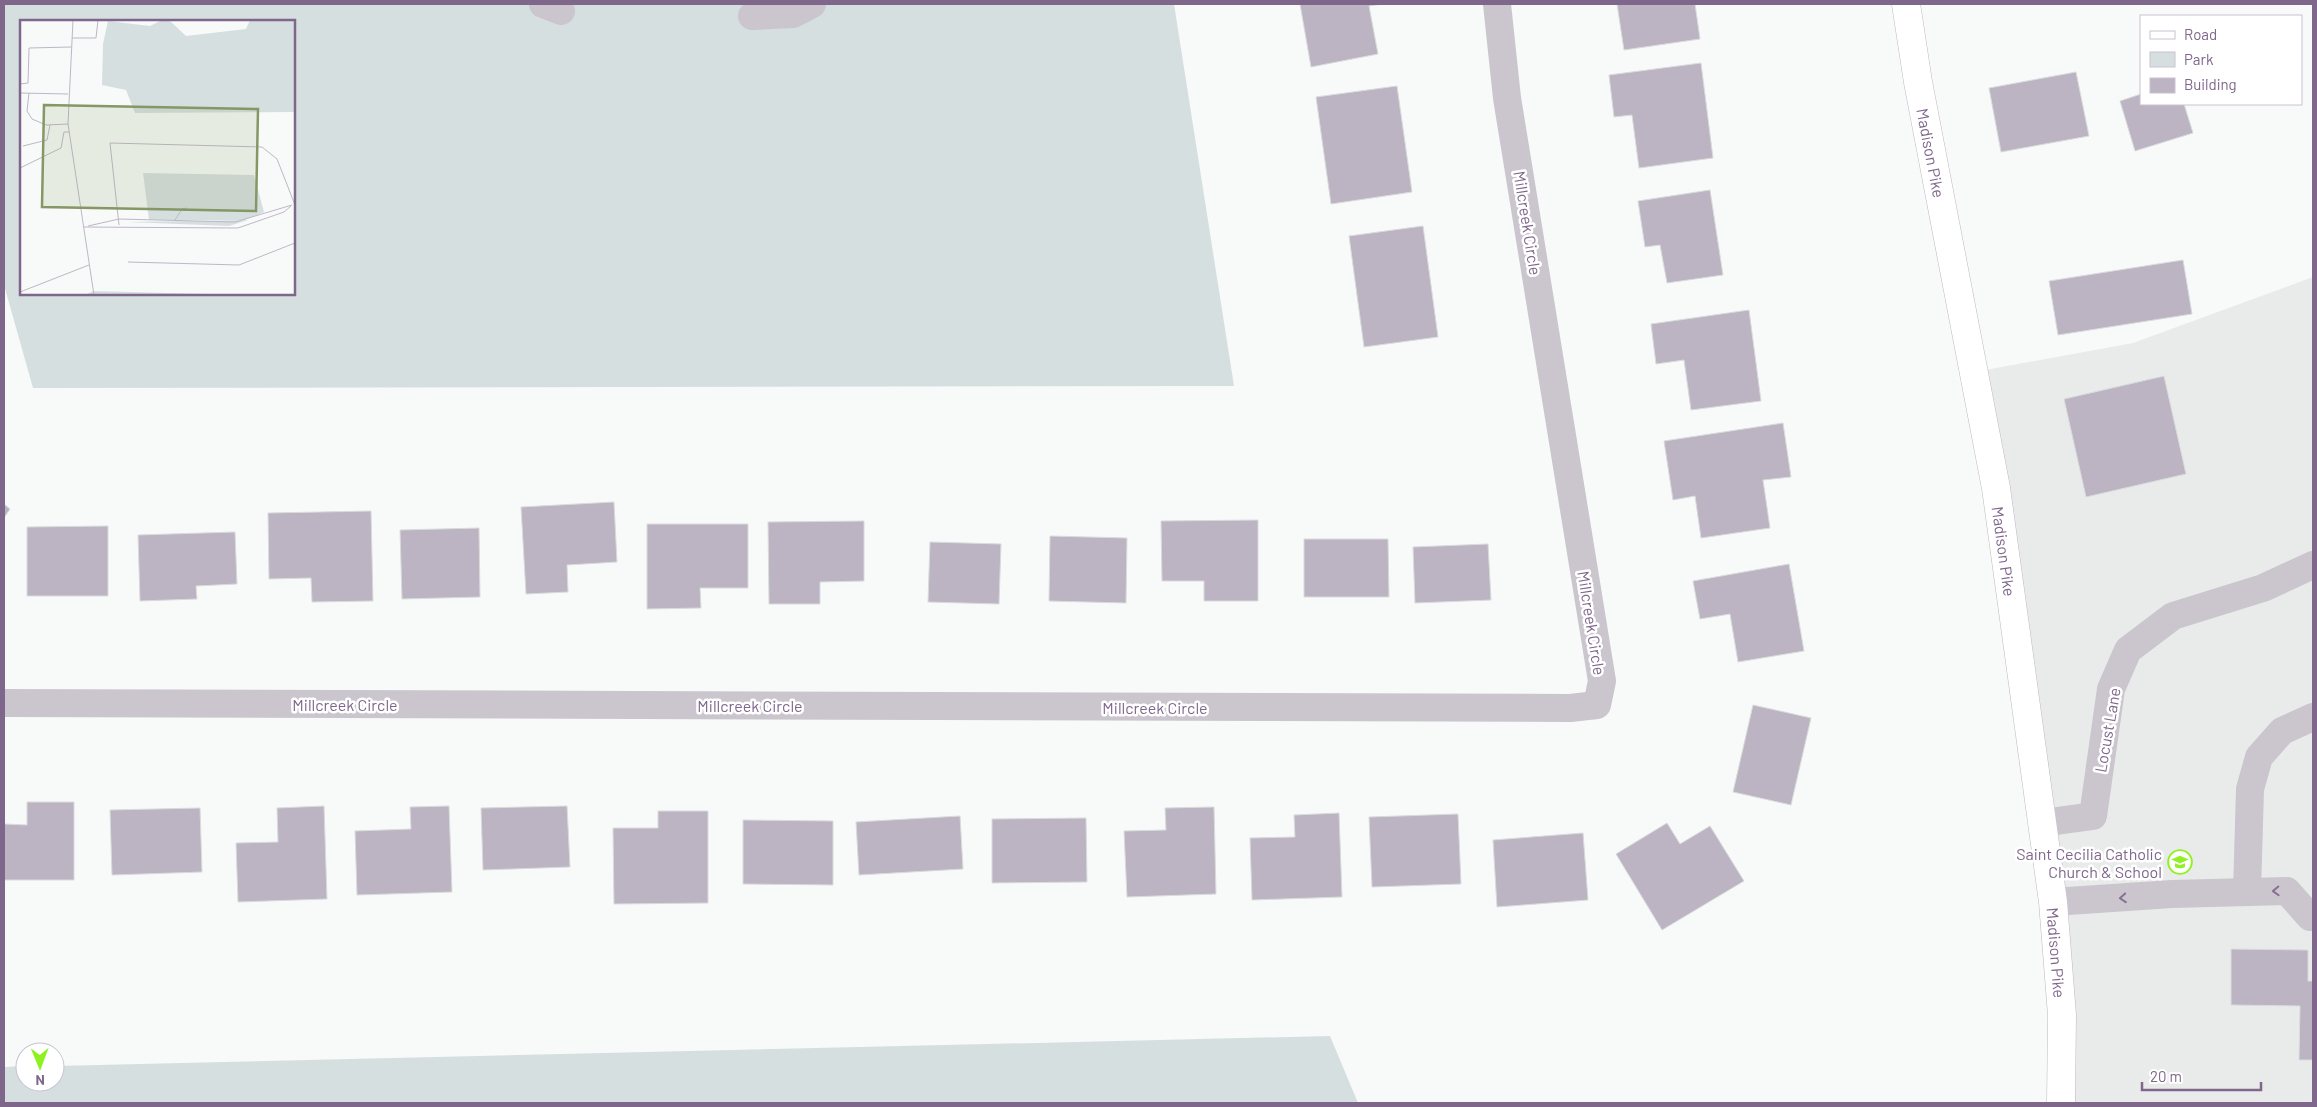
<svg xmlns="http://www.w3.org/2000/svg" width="2317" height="1107" viewBox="0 0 2317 1107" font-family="Barlow,sans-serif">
<rect width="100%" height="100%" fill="#f7faf8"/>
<!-- built -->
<path fill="#e9ebeb" d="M2313 277V1103H2061L2062 1015 1974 372 2133 343Z"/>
<!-- green -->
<g fill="#d6dfdf" fill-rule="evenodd">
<path d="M4 4H1174L1234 386 33 388 4 285ZM21 21H294V294H21Z"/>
<path d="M1330 1036 1358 1103H4V1067L25 1066V1082H55V1066Z"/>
</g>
<!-- building -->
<g fill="#bcb4c2" stroke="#d9dcda">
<path d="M1300 4H1382L1369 6 1378 54 1311 67Z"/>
<path d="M1617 4H1695L1700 39 1624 50Z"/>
<path d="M1701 63 1713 158 1639 168 1632 115 1614 117 1609 75Z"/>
<path d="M2076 72 2089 136 2001 152 1989 88Z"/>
<path d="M1397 86 1412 192 1331 204 1316 97Z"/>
<path d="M2141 94V104H2184L2193 133 2135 151 2120 101Z"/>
<path d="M1710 190 1723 275 1667 283 1660 245 1645 247 1638 201Z"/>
<path d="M1423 226 1438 337 1364 347 1349 236Z"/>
<path d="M2183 260 2192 314 2058 335 2049 281Z"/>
<path d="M1749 310 1761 401 1691 410 1684 360 1656 364 1651 324Z"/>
<path d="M2164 376 2186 474 2086 497 2064 399Z"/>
<path d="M1783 423 1791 477 1763 480 1770 528 1701 538 1695 496 1673 500 1664 441Z"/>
<path d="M614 502 617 562 567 565 568 592 526 594 521 507Z"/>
<path d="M4 504 10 509 4 518Z"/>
<path d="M371 511 373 601 312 602 311 578 269 579 268 513Z"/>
<path d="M1258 520V601H1204V581H1162L1161 521Z"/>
<path d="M864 521V581L820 582V604H769L768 522Z"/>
<path d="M647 524H748V588H700L701 608 647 609Z"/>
<path d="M108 526V596H27V527Z"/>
<path d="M479 528 480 597 402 599 400 530Z"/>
<path d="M235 532 237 584 196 586 197 599 140 601 138 535Z"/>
<path d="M1050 536 1127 538 1126 603 1049 601Z"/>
<path d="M1304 539H1388L1389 597H1304Z"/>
<path d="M930 542 1001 544 999 604 928 602Z"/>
<path d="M1488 544 1491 600 1415 603 1413 547Z"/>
<path d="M1789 564 1804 651 1738 662 1730 614 1700 619 1693 581Z"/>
<path d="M1753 705 1811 718 1791 805 1733 792Z"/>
<path d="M27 802H74V880H4V824L27 825Z"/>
<path d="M324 806 327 899 238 902 236 843 278 842 277 808Z"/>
<path d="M449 806 452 892 357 895 355 831 411 829 410 807Z"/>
<path d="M567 806 570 867 483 870 481 808Z"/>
<path d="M1214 807 1216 894 1127 897 1124 831 1166 830 1165 808Z"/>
<path d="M200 808 202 872 112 875 110 810Z"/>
<path d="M658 811H708V903L614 904 613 828H658Z"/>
<path d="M1339 813 1342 897 1252 900 1250 838 1295 837 1294 815Z"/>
<path d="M1458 814 1461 884 1372 887 1369 817Z"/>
<path d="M960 816 963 869 859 875 856 822Z"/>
<path d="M1086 818 1087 882 992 883V819Z"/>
<path d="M743 820 833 821V885L743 884Z"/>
<path d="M1667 823 1680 844 1710 826 1744 881 1662 930 1616 854Z"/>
<path d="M1583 833 1588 900 1497 907 1493 840Z"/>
<path d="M2231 949 2308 950V981H2313V1060H2299L2300 1006 2231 1005Z"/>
</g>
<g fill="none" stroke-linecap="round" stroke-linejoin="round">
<!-- major casing -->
<g stroke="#bfb8c2" stroke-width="29">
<g id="major">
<path id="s1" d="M1906 4 1918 82 1996 488 2053 902 2062 1015 2061 1103"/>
</g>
</g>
<!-- minor -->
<g stroke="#cbc5ce" stroke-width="28">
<path d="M543 4 561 11"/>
<path d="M752 16 793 14 812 4"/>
<path d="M4 703 1570 708 1597 705 1602 681 1507 98 1497 4"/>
<path d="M2042 823 2093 816 2111 689 2128 650 2173 616 2263 588 2313 565"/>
<path d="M2247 892 2250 789 2259 757 2282 731 2313 717"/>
<path d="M2053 902 2172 894 2287 891 2310 917H2313"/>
</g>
<!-- major -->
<use href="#major" stroke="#fff" stroke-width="28"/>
</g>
<!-- one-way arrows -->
<defs><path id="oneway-chevron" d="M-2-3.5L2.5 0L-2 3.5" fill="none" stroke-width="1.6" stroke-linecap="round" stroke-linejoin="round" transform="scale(1.25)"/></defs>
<g stroke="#877092">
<use href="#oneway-chevron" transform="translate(2276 891) rotate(178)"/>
<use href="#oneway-chevron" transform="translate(2123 898) rotate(176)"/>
</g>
<!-- icons -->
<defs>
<g id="school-ring" transform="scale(1.25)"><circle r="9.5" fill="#fff" stroke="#8ff21f" stroke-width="1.5"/><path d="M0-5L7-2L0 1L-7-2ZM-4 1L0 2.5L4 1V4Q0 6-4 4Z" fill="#8ff21f"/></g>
</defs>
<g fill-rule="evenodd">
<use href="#school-ring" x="2180" y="862"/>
</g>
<g text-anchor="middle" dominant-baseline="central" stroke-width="5" stroke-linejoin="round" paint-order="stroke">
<!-- street labels -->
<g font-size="16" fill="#7f668b" stroke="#fff">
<text stroke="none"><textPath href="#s1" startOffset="151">Madison Pike</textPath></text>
<text transform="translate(1528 223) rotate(81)">Millcreek Circle</text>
<text stroke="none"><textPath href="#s1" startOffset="556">Madison Pike</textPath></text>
<text transform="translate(1592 623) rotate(81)">Millcreek Circle</text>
<text x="345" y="704">Millcreek Circle</text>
<text x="750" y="705">Millcreek Circle</text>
<text x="1155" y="707">Millcreek Circle</text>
<text transform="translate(2107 730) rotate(-80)">Locust Lane</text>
<text stroke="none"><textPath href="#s1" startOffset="961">Madison Pike</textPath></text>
</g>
<!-- poi labels -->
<g font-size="16" fill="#7f668b" stroke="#fff" text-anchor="end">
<text x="2162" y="853">Saint Cecilia Catholic<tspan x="2162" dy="18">Church &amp; School</tspan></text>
</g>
</g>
<!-- overview -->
<g transform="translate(20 20)">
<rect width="275" height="275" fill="#f7faf8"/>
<path d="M142 0H149L166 16 226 9 230 0H275V92L115 93 106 70 82 65 83 24 88 1 130 6ZM123 153 234 155 244 192 225 200H129ZM228 200 209 206 107 202ZM73 271 224 275H65Z" fill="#d6dfdf"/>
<path fill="none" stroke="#c0b6c6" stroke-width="1" d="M53 0 48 104 74 275M52 18H76L78 0M0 64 8 63 9 28 51 27M0 73 48 74M9 73 7 91 12 99 26 105 48 104M3 126 27 120 30 105M0 148 41 128 44 112H49M155 200 162 189 167 188M99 205 90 123 242 127 257 139 275 185M68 206 99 199 215 202 272 185M63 207 218 208 264 192 271 186M108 242 219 245 275 223M0 272 69 245"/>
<path fill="#859765" fill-opacity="0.15" stroke="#859765" stroke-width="2.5" d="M24 85 238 89 236 191 22 187Z"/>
<rect width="275" height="275" fill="none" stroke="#7f668b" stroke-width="2.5"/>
</g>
<!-- border -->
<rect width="2317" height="1107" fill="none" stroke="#7f668b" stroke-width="10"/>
<!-- legend -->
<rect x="2140" y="15" width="162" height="90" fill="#ffffff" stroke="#ccc2d1"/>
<rect x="2150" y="31" width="25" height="8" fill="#ffffff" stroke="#ccc2d1"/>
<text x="2184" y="40" font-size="15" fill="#7f668b">Road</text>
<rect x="2150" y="52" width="25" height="15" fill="#d6dfdf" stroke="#ccc2d1"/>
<text x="2184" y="65" font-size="15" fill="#7f668b">Park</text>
<rect x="2150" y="78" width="25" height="15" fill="#bcb4c2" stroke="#ccc2d1"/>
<text x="2184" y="90" font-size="15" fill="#7f668b">Building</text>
<!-- north arrow -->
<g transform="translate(40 1067) rotate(179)"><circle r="24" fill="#ffffff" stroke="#ccc2d1"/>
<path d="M0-4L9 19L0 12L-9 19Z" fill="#8ff21f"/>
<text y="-8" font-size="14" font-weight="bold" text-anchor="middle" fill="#7f668b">N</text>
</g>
<!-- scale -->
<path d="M2142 1082v8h119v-8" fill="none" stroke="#7f668b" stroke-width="2.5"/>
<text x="2150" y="1082" font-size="15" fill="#7f668b" stroke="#ffffff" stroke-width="4" paint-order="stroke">20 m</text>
</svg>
